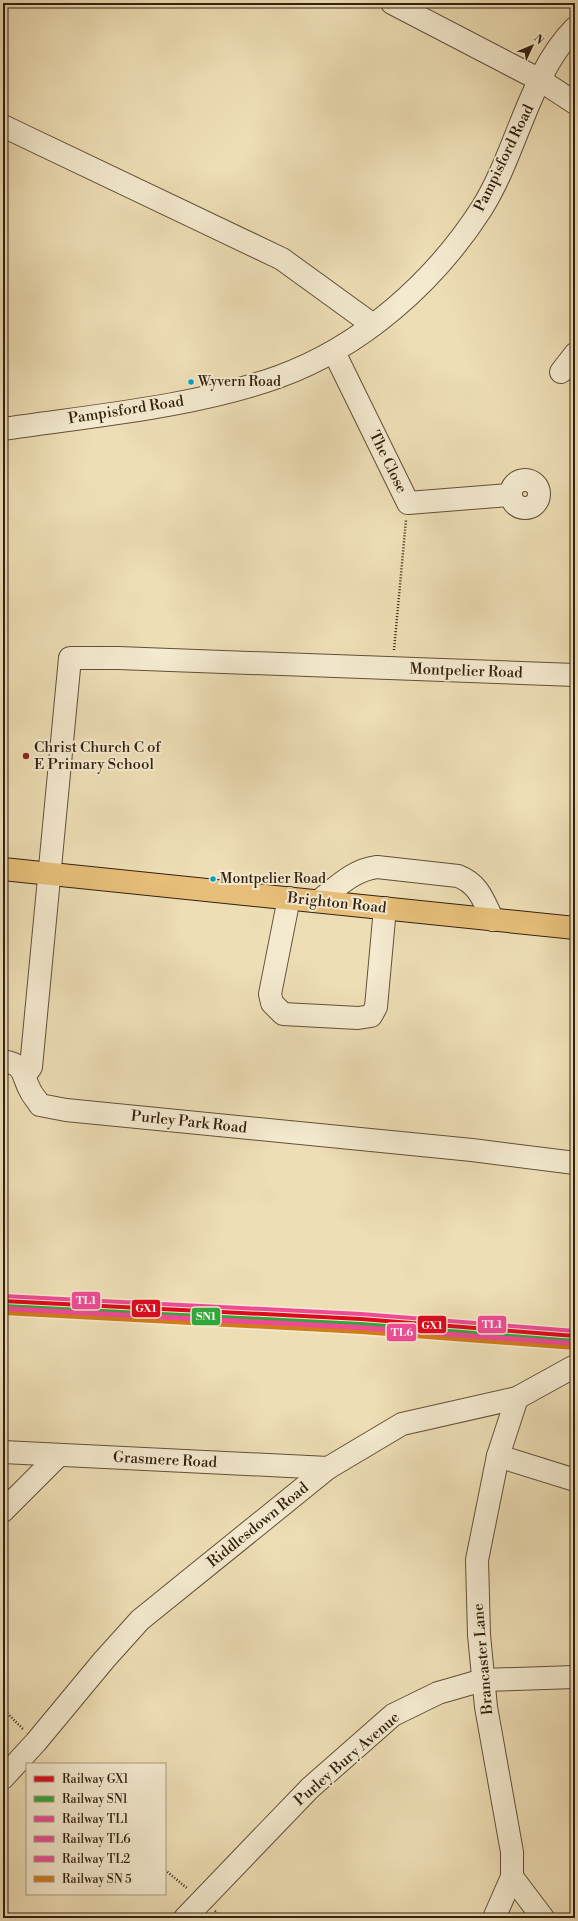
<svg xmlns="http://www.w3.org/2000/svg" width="578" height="1921" viewBox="0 0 578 1921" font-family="'Libre Bodoni',serif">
<rect width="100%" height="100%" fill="#eedeb5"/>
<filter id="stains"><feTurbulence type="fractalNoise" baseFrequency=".005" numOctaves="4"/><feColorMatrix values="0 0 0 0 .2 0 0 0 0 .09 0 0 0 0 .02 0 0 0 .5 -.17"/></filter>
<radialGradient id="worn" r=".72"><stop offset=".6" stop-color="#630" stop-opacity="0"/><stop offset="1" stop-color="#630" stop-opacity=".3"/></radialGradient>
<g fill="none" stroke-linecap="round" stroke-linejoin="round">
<!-- minor casing -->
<g stroke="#625039" stroke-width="24">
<g id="minor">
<path d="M392 3 540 80 575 103"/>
<path d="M3 126 282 259 373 325"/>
<path d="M334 352 408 503 509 495"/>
<path d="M561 372 575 354"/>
<path d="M3 429C91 416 194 407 278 377 361 347 434 283 482 208 517 152 529 74 575 28"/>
<circle cx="525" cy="494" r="14"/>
<path d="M289 898 270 994 272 1003 283 1014 358 1018 371 1016 376 1007 385 908"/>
<path d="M319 901C337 887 353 870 377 867L458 876C479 884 483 900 493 920"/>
<path d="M3 1061C27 1065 21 1075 31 1092 33 1096 37 1100 40 1105L66 1110 472 1150 575 1163"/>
<path d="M25 1075 31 1067 70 658H118L575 675"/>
<path d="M3 1452 328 1468"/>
<path d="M498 1456 575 1480"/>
<path d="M3 1511 59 1455"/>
<path d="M3 1778 36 1742 104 1660 140 1620 328 1468 402 1424 517 1398 575 1366"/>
<path d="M512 1877 543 1918"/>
<path d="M185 1918 310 1788 393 1715 438 1693 483 1680 575 1677"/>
<path d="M494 1918 512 1877V1852L486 1707 479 1635 477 1560 498 1456 517 1398"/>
</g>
</g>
<!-- major casing -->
<g stroke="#332010" stroke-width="24">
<path id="major" d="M3 869 575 928"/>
</g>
<!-- path -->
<g stroke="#332010" stroke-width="2.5" stroke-dasharray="1 2" stroke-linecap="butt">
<path d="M394 650 406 520"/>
<path d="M3 1709 23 1729"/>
<path d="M165 1870 188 1889"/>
<path d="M215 1911 222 1918"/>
</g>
<!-- minor -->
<use href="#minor" stroke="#f4eacf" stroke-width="22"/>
<!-- major -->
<use href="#major" stroke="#e7bf7a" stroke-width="22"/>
<!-- rail-1 casing -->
<g stroke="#f4eacf" stroke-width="7">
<path id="rail-1" d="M3 1301 361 1319 575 1336"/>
</g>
<!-- rail-2 casing -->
<g stroke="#f4eacf" stroke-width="7">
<path id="rail-2" d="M3 1306 361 1324 575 1341"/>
</g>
<!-- rail-3 casing -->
<g stroke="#f4eacf" stroke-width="7">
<path id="rail-3" d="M3 1296 361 1314 575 1331"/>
</g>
<!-- rail-4 casing -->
<g stroke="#f4eacf" stroke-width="7">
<path id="rail-4" d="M3 1311 360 1329 574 1346"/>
</g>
<!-- rail-5 casing -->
<g stroke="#f4eacf" stroke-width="7">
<path id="rail-5" d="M3 1308 361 1327 575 1343"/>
</g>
<!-- rail-6 casing -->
<g stroke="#f4eacf" stroke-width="7">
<path id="rail-6" d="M3 1313 361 1332 575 1348"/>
</g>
<!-- rail-1 -->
<use href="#rail-1" stroke="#dc0a1e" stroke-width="4"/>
<!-- rail-2 -->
<use href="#rail-2" stroke="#33a63b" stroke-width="4"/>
<!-- rail-3 -->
<use href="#rail-3" stroke="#ee4b95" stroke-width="4"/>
<!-- rail-4 -->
<use href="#rail-4" stroke="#ee4b95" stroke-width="4"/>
<!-- rail-5 -->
<use href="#rail-5" stroke="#ee4b95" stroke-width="4"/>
<!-- rail-6 -->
<use href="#rail-6" stroke="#d07c1a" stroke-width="4"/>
</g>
<!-- markers -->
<g fill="#03a2c4" stroke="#f4eacf" stroke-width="1.5">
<circle cx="191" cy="382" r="3.5"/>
<circle cx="213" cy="879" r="3.5"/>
</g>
<circle fill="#8f2418" stroke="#f4eacf" stroke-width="1.5" cx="26" cy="756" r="4"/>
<g text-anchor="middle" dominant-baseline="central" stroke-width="4" stroke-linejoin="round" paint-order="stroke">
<!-- bus labels -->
<g font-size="14" fill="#332010" stroke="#f4eacf" text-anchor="start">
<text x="198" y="382">Wyvern Road</text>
<text x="220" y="879">Montpelier Road</text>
</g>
<!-- street labels -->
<g font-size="15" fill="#332010" stroke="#f4eacf">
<text transform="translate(504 158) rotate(-64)">Pampisford Road</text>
<text transform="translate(126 410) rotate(-9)">Pampisford Road</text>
<text transform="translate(388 462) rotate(64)">The Close</text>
<text transform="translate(466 671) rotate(2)">Montpelier Road</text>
<text transform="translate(337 903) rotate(6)">Brighton Road</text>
<text transform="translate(189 1122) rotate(6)">Purley Park Road</text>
<text transform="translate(165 1460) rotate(3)">Grasmere Road</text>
<text transform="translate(258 1525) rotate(-39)">Riddlesdown Road</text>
<text transform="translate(483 1659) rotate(-95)">Brancaster Lane</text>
<text transform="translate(347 1759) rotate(-41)">Purley Bury Avenue</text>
</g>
<!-- poi labels -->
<g font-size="15" fill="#332010" stroke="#f4eacf" text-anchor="start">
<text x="34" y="747">Christ Church C of<tspan x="34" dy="17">E Primary School</tspan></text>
</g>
</g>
<g stroke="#f4eacf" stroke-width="1.5">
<rect x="71" y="1291" width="30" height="19" rx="4" fill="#ee4b95"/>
<rect x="131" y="1299" width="30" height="19" rx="4" fill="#dc0a1e"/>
<rect x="191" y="1307" width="30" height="19" rx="4" fill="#33a63b"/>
<rect x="477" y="1315" width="30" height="19" rx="4" fill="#ee4b95"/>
<rect x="417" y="1315" width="30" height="19" rx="4" fill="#dc0a1e"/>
<rect x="386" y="1323" width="31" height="19" rx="4" fill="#ee4b95"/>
</g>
<g font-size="11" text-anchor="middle" font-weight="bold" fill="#fff">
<text x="86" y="1304">TL1</text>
<text x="146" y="1312">GX1</text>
<text x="206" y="1320">SN1</text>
<text x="492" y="1328">TL1</text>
<text x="432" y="1329">GX1</text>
<text x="402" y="1336">TL6</text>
</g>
<!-- margin -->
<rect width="578" height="1921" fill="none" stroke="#eedeb5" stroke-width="16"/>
<rect x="4" y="4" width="570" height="1913" fill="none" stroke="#332010" stroke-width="2"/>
<rect x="8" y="8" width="562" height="1905" fill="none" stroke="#332010"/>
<!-- legend -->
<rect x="26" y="1763" width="140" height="132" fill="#f4eacf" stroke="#a79983"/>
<rect x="34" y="1776" width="20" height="6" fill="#dc0a1e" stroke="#a79983"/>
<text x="62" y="1783" font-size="12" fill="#332010">Railway GX1</text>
<rect x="34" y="1796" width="20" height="6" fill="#33a63b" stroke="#a79983"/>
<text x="62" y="1803" font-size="12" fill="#332010">Railway SN1</text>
<rect x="34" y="1816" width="20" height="6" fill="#ee4b95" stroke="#a79983"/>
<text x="62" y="1823" font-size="12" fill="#332010">Railway TL1</text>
<rect x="34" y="1836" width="20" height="6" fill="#ee4b95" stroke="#a79983"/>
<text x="62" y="1843" font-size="12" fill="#332010">Railway TL6</text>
<rect x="34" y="1856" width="20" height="6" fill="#ee4b95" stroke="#a79983"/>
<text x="62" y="1863" font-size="12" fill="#332010">Railway TL2</text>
<rect x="34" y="1876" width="20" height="6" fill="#d07c1a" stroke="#a79983"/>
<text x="62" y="1883" font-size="12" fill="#332010">Railway SN 5</text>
<!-- north arrow -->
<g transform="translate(532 46) rotate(46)" stroke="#f4eacf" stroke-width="3" paint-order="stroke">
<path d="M0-3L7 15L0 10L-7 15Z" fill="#332010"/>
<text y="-6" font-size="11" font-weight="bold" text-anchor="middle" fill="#332010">N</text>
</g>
<rect width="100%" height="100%" filter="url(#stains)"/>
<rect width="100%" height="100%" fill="url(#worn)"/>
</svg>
